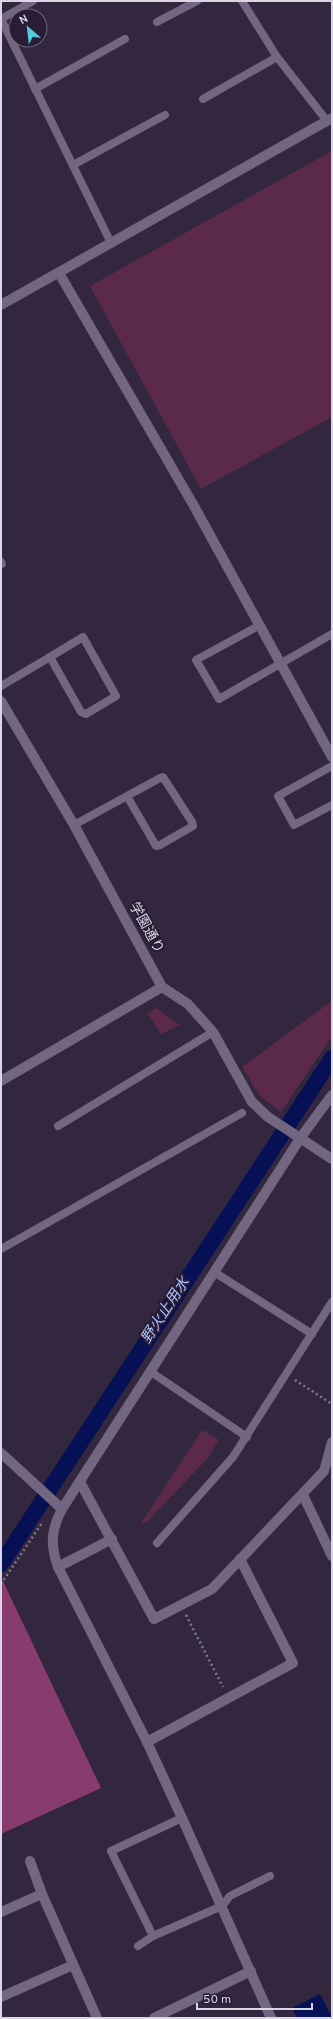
<svg xmlns="http://www.w3.org/2000/svg" width="333" height="2019" viewBox="0 0 333 2019" font-family="Overpass,'Noto Sans JP',sans-serif">
<rect width="100%" height="100%" fill="#32273e"/>
<!-- green -->
<g fill="#5b2a4a">
<path d="M332 151V417L201 489 90 286Z"/>
<path d="M332 1001V1036L281 1112 260 1096 242 1067Z"/>
<path d="M156 1008 180 1025 161 1034 147 1013Z"/>
<path d="M202 1430 219 1440 207 1459 147 1522 140 1525Z"/>
</g>
<!-- forest -->
<path fill="#883b6e" d="M2 1579 101 1788 1 1834V1580Z"/>
<!-- water -->
<path fill="#061054" d="M320 1994 332 2018H297L292 2008Z"/>
<g fill="none" stroke-linecap="round" stroke-linejoin="round">
<!-- canal -->
<path stroke="#061054" stroke-width="16" d="M1 1564 332 1058"/>
<!-- path -->
<g stroke="#81798c" stroke-width="2.5" stroke-dasharray="2 3" stroke-linecap="butt">
<path d="M295 1380 332 1404"/>
<path d="M1 1584 42 1523"/>
<path d="M186 1615 223 1687"/>
</g>
<!-- service -->
<g stroke="#726681" stroke-width="8">
<path d="M242 1 277 57 327 121"/>
<path d="M1 19 111 243"/>
<path d="M1 19 33 1"/>
<path d="M157 22 197 1"/>
<path d="M35 89 125 39"/>
<path d="M203 99 277 57"/>
<path d="M73 165 165 115"/>
<path d="M1 562 2 564"/>
<path d="M260 625 196 660 219 699 332 634"/>
<path d="M83 637 116 696 86 714 81 712 50 657Z"/>
<path d="M1 686 50 657"/>
<path d="M332 766 278 796 294 825 332 805"/>
<path d="M74 825 160 778 163 777 192 822 193 826 160 845 156 846 127 796"/>
<path d="M58 1126 213 1032"/>
<path d="M1 1249 242 1113"/>
<path d="M214 1272 312 1334"/>
<path d="M151 1372 247 1437"/>
<path d="M157 1543 233 1457 332 1302"/>
<path d="M182 1818 111 1851 153 1936 222 1906 230 1896 270 1876"/>
<path d="M138 1946 153 1936"/>
</g>
<!-- minor -->
<g stroke="#726681" stroke-width="10">
<path d="M59 273 194 506 332 757"/>
<path d="M1 1081 162 987"/>
<path d="M1 1453 62 1509"/>
<path d="M80 1482 154 1619 212 1589 324 1471 332 1442"/>
<path d="M303 1495 332 1556"/>
<path d="M58 1567 112 1539"/>
<path d="M147 1742 293 1663 240 1559"/>
<path d="M30 1861 42 1894 97 2018"/>
<path d="M1 1912 42 1894"/>
<path d="M1 1997 73 1965"/>
<path d="M154 2018 251 1971"/>
</g>
<!-- tertiary -->
<g stroke="#726681" stroke-width="10">
<path d="M1 305 332 118"/>
<path d="M1 701 74 825 162 987 188 1004 213 1032 252 1102 268 1117 332 1159"/>
<path d="M271 2018 182 1818 147 1742 58 1567C50 1545 51 1530 62 1509L301 1137 332 1095"/>
</g>
</g>
<g text-anchor="middle" dominant-baseline="central" stroke-width="4" stroke-linejoin="round" paint-order="stroke">
<!-- street labels -->
<g font-size="14" fill="#dbd5e4" stroke="#281d34">
<text transform="translate(146 928) rotate(61)">学園通り</text>
</g>
<!-- water labels -->
<g font-size="15" font-style="italic" fill="#a8c2ff" stroke="#281d34">
<text transform="translate(166 1311) rotate(-57)">野火止用水</text>
</g>
</g>
<!-- border -->
<rect width="333" height="2019" fill="none" stroke="#dbd5e4" stroke-width="4"/>
<!-- north arrow -->
<g transform="translate(28 28) rotate(332)"><circle r="19" fill="#281d34" stroke="#70677a"/>
<path d="M0-3L7 15L0 10L-7 15Z" fill="#54cadd"/>
<text y="-6" font-size="11" font-weight="bold" text-anchor="middle" fill="#dbd5e4">N</text>
</g>
<!-- scale -->
<path d="M197 2003v6h115v-6" fill="none" stroke="#dbd5e4" stroke-width="2"/>
<text x="203" y="2003" font-size="12" fill="#dbd5e4" stroke="#281d34" stroke-width="3" paint-order="stroke">50 m</text>
</svg>
